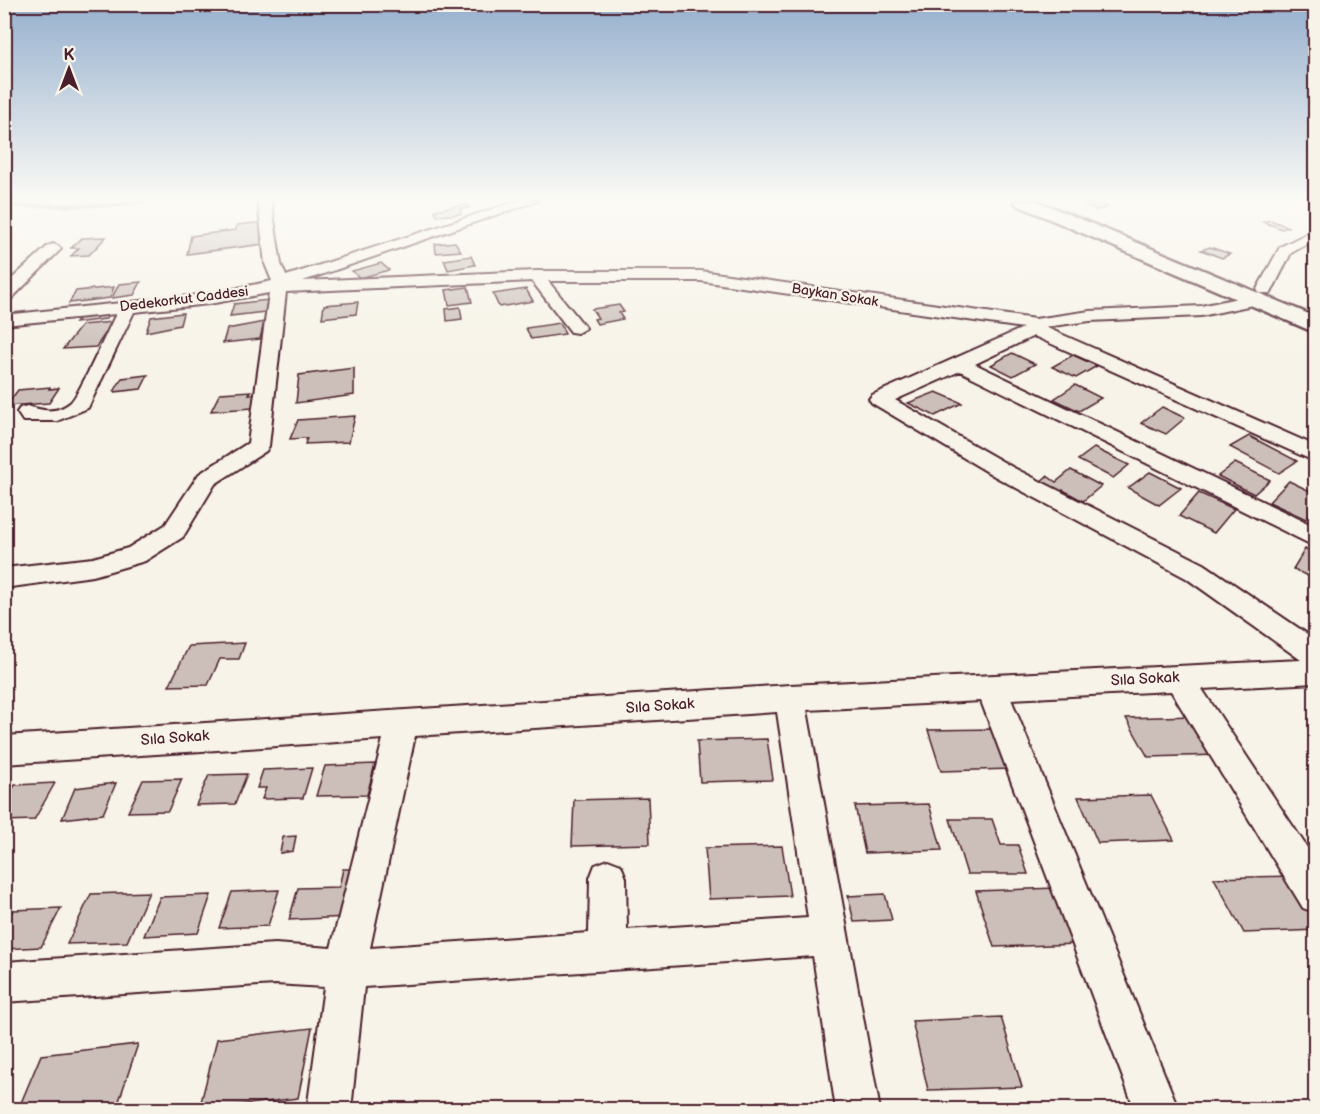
<svg xmlns="http://www.w3.org/2000/svg" width="1320" height="1114" viewBox="0 0 1320 1114" font-family="'Balsamiq Sans',sans-serif">
<rect width="100%" height="100%" fill="#f7f3e8"/>
<filter id="ink" filterUnits="userSpaceOnUse"><feTurbulence type="fractalNoise" baseFrequency=".0167" numOctaves="2"/><feDisplacementMap in="SourceGraphic" scale="12" xChannelSelector="R" yChannelSelector="G"/><feConvolveMatrix kernelMatrix="1 2 1 2 8 2 1 2 1" color-interpolation-filters="sRGB"/></filter>
<g filter="url(#ink)">
<g fill="none" stroke-linecap="round" stroke-linejoin="round">
<!-- stream -->
<path stroke="#8e7275" stroke-width="4" d="M4 206 115 205 145 201"/>
</g>
<!-- building -->
<g fill="#ccbfb9" stroke="#4a1f2b" stroke-width="1.5">
<path d="M1096 202 1108 207 1096 210 1085 205Z"/>
<path d="M467 204 469 208 460 209 461 214 437 216 435 210Z"/>
<path d="M1270 220 1288 227 1282 229 1263 222Z"/>
<path d="M265 222 264 244 187 254 191 236 236 230 237 225Z"/>
<path d="M106 237 89 255 71 256 79 248H71L82 238Z"/>
<path d="M455 242 461 251 436 253 435 244Z"/>
<path d="M1210 247 1230 254 1222 258 1201 250Z"/>
<path d="M471 256 475 265 448 270 444 260Z"/>
<path d="M381 263 389 270 360 278 352 271Z"/>
<path d="M141 282 134 295 112 298 119 284Z"/>
<path d="M114 287 110 298 69 303 76 291Z"/>
<path d="M468 287 472 302 449 305 446 290Z"/>
<path d="M526 289 533 301 499 307 493 294Z"/>
<path d="M268 300 265 312 230 316 234 304Z"/>
<path d="M358 302 356 314 322 318 324 305Z"/>
<path d="M619 305 624 312 619 313 623 319 597 324 594 319 598 318 592 309Z"/>
<path d="M460 307 462 319 447 321 446 309Z"/>
<path d="M183 313 180 325 146 332 151 317Z"/>
<path d="M109 314 106 319 75 323 79 318Z"/>
<path d="M113 322 96 347 63 349 82 325Z"/>
<path d="M264 322 260 339 223 343 227 329Z"/>
<path d="M560 323 565 334 531 339 526 328Z"/>
<path d="M1012 353 1035 364 1013 376 991 365Z"/>
<path d="M1073 355 1097 366 1076 378 1052 367Z"/>
<path d="M354 368V395L296 403 299 375Z"/>
<path d="M148 375 141 389 114 392 122 378Z"/>
<path d="M1075 385 1101 398 1079 411 1054 399Z"/>
<path d="M50 387 49 389 59 388 49 403 6 406 18 390Z"/>
<path d="M251 391 249 394 259 393 252 408 211 411 220 393Z"/>
<path d="M936 392 962 403 935 416 908 403Z"/>
<path d="M1162 407 1185 418 1166 434 1141 423Z"/>
<path d="M355 416 349 442 305 444 307 438 290 439 298 420Z"/>
<path d="M1249 436 1297 461 1279 473 1230 447Z"/>
<path d="M1094 448 1129 465 1113 478 1078 460Z"/>
<path d="M1235 463 1270 480 1254 494 1218 476Z"/>
<path d="M1071 470 1101 486 1083 501 1063 490 1059 493 1039 483 1047 476 1056 482Z"/>
<path d="M1150 472 1181 488 1159 505 1128 488Z"/>
<path d="M1289 481 1316 494V508L1306 519 1269 502Z"/>
<path d="M1199 493 1234 509 1214 533 1179 516Z"/>
<path d="M1305 549 1316 554V580L1293 569Z"/>
<path d="M245 643 239 659H220L208 685 169 686 189 646Z"/>
<path d="M1193 716 1218 755 1148 757 1126 718Z"/>
<path d="M996 729 1012 769 941 771 928 730Z"/>
<path d="M767 739 773 780 700 782 697 741Z"/>
<path d="M375 764 367 795 316 796 325 766Z"/>
<path d="M312 768 303 798 262 799 266 788H257L263 770Z"/>
<path d="M247 774 235 804 196 805 209 775Z"/>
<path d="M182 779 168 811 128 812 143 780Z"/>
<path d="M55 783 34 820 4 821V802L15 785Z"/>
<path d="M116 783 103 814 62 819 75 788Z"/>
<path d="M1151 795 1174 840 1098 843 1078 797Z"/>
<path d="M648 798 650 844 572 846 574 800Z"/>
<path d="M929 804 942 850 865 853 855 806Z"/>
<path d="M950 819H992L1001 845H1018L1028 874H967Z"/>
<path d="M296 836 293 851 280 853 283 837Z"/>
<path d="M782 846 790 896 709 899 705 848Z"/>
<path d="M343 869H358L346 917 289 920 298 888 339 887Z"/>
<path d="M1292 876 1316 913V930L1244 933 1214 878Z"/>
<path d="M1056 888 1077 944 994 947 976 891Z"/>
<path d="M279 890 268 926 219 928 232 892Z"/>
<path d="M149 892 127 942 67 944 91 894Z"/>
<path d="M885 894 892 920 854 922 848 896Z"/>
<path d="M211 895 198 933 144 936 160 897Z"/>
<path d="M61 908 41 947 4 949V926L13 910Z"/>
<path d="M1001 1017 1022 1087 928 1090 912 1021Z"/>
<path d="M312 1028 298 1098 199 1110 217 1039Z"/>
<path d="M138 1044 116 1110H18L41 1055Z"/>
</g>
<g fill="none" stroke-linecap="round" stroke-linejoin="round">
<!-- minor casing -->
<g stroke="#4a1f2b" stroke-width="4">
<g id="minor">
<path d="M258 201H271L281 264 286 276 518 201H537L303 281 536 271H701L1035 319 1090 311 1201 306 1256 294 1262 295 1264 299 1262 303 1201 316 1090 321 1045 327 1316 446V462L1034 336 975 364 1316 527V547L960 371 895 400 1012 467 1204 564 1316 640V683L1202 689 1316 861V913L1303 908 1171 691 1011 699 1179 1110H1135L981 701 807 710 880 1110H836L813 956 364 987 351 1110H307L324 987 275 984 4 1002V962L275 944 331 948 383 739 4 764V736L790 685 1301 660 1186 578 996 477 872 403 869 399 872 395 1023 328 701 281H548L586 328 577 333 571 332 532 281 286 292 269 446 266 451 215 484 183 537 145 561 93 576 4 588V568L93 558 128 548 165 525 199 474 248 443 269 293 209 304 134 312 88 408 57 421H23L17 412 20 408 27 406C42 410 55 415 71 402 80 394 108 329 116 314L4 325V315L209 294 272 281 265 264ZM777 712 808 918 627 930 626 878 621 865 608 860 595 865 590 878 589 933 370 948 415 736Z"/>
<path d="M1316 229V239L1291 253 1271 293H1259L1257 289 1280 247Z"/>
<path d="M53 244 58 246 61 249 10 300 4 301V286L48 246Z"/>
</g>
</g>
<!-- major casing -->
<g stroke="#4a1f2b" stroke-width="5">
<path id="major" d="M1014 201H1037L1316 317V333L1017 205Z"/>
</g>
<!-- minor -->
<use href="#minor" fill="#f7f3e8" fill-rule="evenodd"/>
<!-- major -->
<use href="#major" fill="#f7f3e8" fill-rule="evenodd"/>
</g>
</g>
<!-- sky -->
<linearGradient id="sky" x2="0" y2="1"><stop stop-color="#96b0ce"/><stop offset="0.56" stop-color="#fbfaf5"/><stop offset="1" stop-color="#fbfaf5" stop-opacity="0"/></linearGradient>
<rect width="1320" height="356" fill="url(#sky)"/>
<g text-anchor="middle" dominant-baseline="central" stroke-width="5" stroke-linejoin="round" paint-order="stroke">
<!-- far-street labels -->
<g font-size="14" fill="#4a1f2b" stroke="#f7f3e8">
<text transform="translate(835 295) rotate(9)">Baykan Sokak</text>
<text transform="translate(184 299) rotate(-7)">Dedekorkut Caddesi</text>
</g>
<!-- street labels -->
<g font-size="15" fill="#4a1f2b" stroke="#f7f3e8">
<text transform="translate(1145 679) rotate(-3)">Sıla Sokak</text>
<text transform="translate(660 706) rotate(-4)">Sıla Sokak</text>
<text transform="translate(175 738) rotate(-4)">Sıla Sokak</text>
</g>
</g>
<!-- margin -->
<rect width="1320" height="1114" fill="none" stroke="#f7f3e8" stroke-width="24"/>
<rect x="12" y="12" width="1296" height="1090" fill="none" stroke="#4a1f2b" stroke-width="2" filter="url(#ink)"/>
<!-- north arrow -->
<g transform="translate(69 69)" stroke="#f7f3e8" stroke-width="4.5" paint-order="stroke">
<path d="M0-4.5L10 22L0 15L-10 22Z" fill="#4a1f2b"/>
<text y="-9" font-size="16" font-weight="bold" text-anchor="middle" fill="#4a1f2b">K</text>
</g>
</svg>
